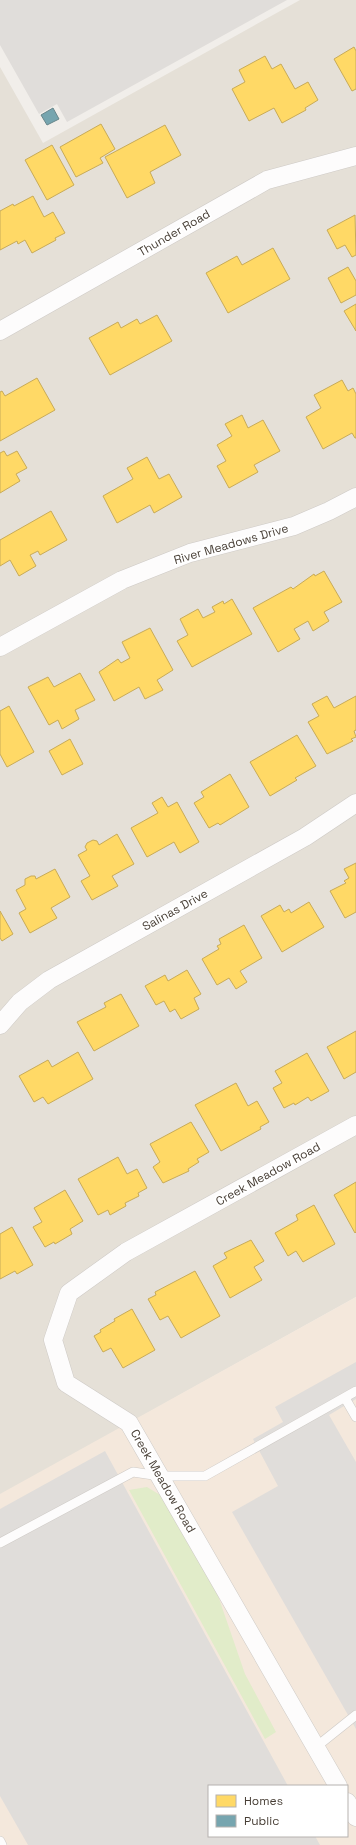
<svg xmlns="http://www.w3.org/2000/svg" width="356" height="1845" viewBox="0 0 356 1845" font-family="'Space Grotesk',sans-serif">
<rect width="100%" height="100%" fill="#f1eeea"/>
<!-- residential -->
<path fill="#e5e0d7" d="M300 0H356V1297L0 1495V67L43 143Z"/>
<!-- commercial -->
<path fill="#f4e8dc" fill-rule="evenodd" d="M356 1297V1845H0V1494ZM209 1786H347V1836H209Z"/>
<!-- green -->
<path fill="#e1ecc9" d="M147 1487 165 1498 214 1584 245 1674 276 1732 265 1739 129 1490Z"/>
<!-- parking -->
<g fill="#e0ddda">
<path d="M0 0H287L67 122 57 104 39 114 0 45Z"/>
<path d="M356 1362V1399L329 1415 356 1462V1729L232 1512 278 1486 253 1439 283 1422 275 1407Z"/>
<path d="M105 1451 288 1786H209V1836H315L320 1845H28L0 1796V1509Z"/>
</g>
<!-- homes -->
<g fill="#ffd966" stroke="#c8ab58">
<path d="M354 47 356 51V89L352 91 334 59Z"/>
<path d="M265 56 272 69 281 64 295 89 308 82 318 100 305 108 306 110 282 123 274 108 249 121 232 89 245 82 239 70Z"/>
<path d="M101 124 115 149 100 158 103 163 76 177 60 147Z"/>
<path d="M165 125 181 155 150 172 155 183 127 198 105 157Z"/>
<path d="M52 145 74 185 47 200 25 160Z"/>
<path d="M33 196 44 217 53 212 65 233 55 238 56 240 32 253 25 240 18 244 17 241 0 250V211L13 204 14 206Z"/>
<path d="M355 215 356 255 352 257 345 245 337 249 327 230Z"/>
<path d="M273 248 290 279 228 313 206 273 237 256 242 265Z"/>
<path d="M348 267 356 281V295L341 303 328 278Z"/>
<path d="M356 304V331L344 311Z"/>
<path d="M157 315 172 341 110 375 89 338 118 322 121 328 137 319 140 324Z"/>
<path d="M37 378 55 410 0 441V392L2 391 5 396Z"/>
<path d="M342 380 348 391 353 388 356 394V438H355L352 433 323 449 306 417 321 408 314 395Z"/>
<path d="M242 415 248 428 263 420 280 451 254 465 258 472 229 488 217 466 226 461 217 445 232 436 225 424Z"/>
<path d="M4 451 7 456 17 451 27 468 16 474 20 481 0 493V453Z"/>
<path d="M147 457 159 479 169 474 182 497 154 513 150 505 117 523 103 496 133 479 127 468Z"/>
<path d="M51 511 67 540 40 555 38 551 30 555 36 566 19 576 10 560 0 566V540Z"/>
<path d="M324 571 342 602 324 612 329 621 313 631 308 621 294 629 300 639 278 652 253 608 291 587 293 589 314 574 315 576Z"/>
<path d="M232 599 252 634 192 667 177 641 188 635 180 619 198 609 203 618 215 612 212 607 223 601 224 604Z"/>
<path d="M150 628 173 670 157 680 163 690 145 699 139 687 114 701 99 672 118 659 121 663 130 658 122 642Z"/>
<path d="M80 673 95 700 75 710 79 719 62 729 58 720 49 725 28 687 48 677 54 687Z"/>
<path d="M327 696 334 708 356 696V730L354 731 356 737 351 739 353 741 327 754 308 722 319 716 312 704Z"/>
<path d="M9 706 34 752 7 767 0 754V711Z"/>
<path d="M297 735 316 766 295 778 297 780 270 796 250 762Z"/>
<path d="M70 739 83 764 62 775 49 751Z"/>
<path d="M230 774 249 807 220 825 218 823 209 828 194 803 204 797 201 792Z"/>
<path d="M162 797 168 807 177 802 199 842 180 853 174 842 147 857 131 828 158 813 152 803Z"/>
<path d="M117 834 134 864 112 876 118 886 92 900 81 881 90 876 78 855 87 850 85 847 87 843 93 840 97 841 99 845Z"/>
<path d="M356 863V912L345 918 330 891 346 883 344 881 349 878 344 869Z"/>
<path d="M55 869 70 897 51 908 57 918 30 933 19 913 26 909 16 890 25 885V879L31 876H35L36 879Z"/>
<path d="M309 902 324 927 282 952 261 916 280 905 284 912 289 909 291 913Z"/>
<path d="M0 911 13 934 2 941 0 938Z"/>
<path d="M244 925 262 958 240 971 247 982 236 989 229 978 217 985 202 959 219 949 217 946 221 944 219 939Z"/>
<path d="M187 970 201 994 194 998 199 1009 181 1019 175 1009 170 1012 164 1001 156 1005 145 986 165 975 168 981Z"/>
<path d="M121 994 139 1026 94 1051 77 1022 106 1007 104 1003Z"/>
<path d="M356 1031V1072L344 1079 327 1047Z"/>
<path d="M78 1052 93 1079 48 1104 43 1097 34 1102 19 1076 48 1060 52 1067Z"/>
<path d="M307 1053 329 1091 311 1101 308 1097 295 1105 294 1103 284 1108 273 1088 282 1083 275 1071Z"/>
<path d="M236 1083 248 1106 257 1101 269 1122 260 1127 261 1129 221 1151 195 1105Z"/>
<path d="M191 1122 209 1152 197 1159 199 1162 188 1169 189 1171 163 1183 153 1167 160 1162 150 1144Z"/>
<path d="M118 1157 127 1174 137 1169 147 1188 138 1193 139 1196 125 1203 126 1206 110 1215 108 1210 98 1215 78 1179Z"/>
<path d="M356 1182V1232L355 1233 334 1195Z"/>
<path d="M65 1190 83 1221 70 1229 72 1234 55 1244 54 1242 45 1247 33 1227 42 1222 34 1208Z"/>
<path d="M314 1205 335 1244 303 1262 296 1251 288 1256 275 1233 298 1220 296 1215Z"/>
<path d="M12 1227 33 1265 17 1274 15 1271 0 1279V1234Z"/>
<path d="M251 1240 264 1261 254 1267 262 1280 230 1298 213 1266 227 1258 224 1253Z"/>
<path d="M195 1271 220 1316 181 1338 168 1316 160 1320 148 1299 156 1295 155 1292Z"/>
<path d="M132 1309 155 1350 123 1368 111 1348 103 1352 94 1336 101 1332 100 1330 115 1321 114 1319Z"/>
</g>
<!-- public -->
<path fill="#76a5af" stroke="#68868b" d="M53 108 59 119 47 125 41 115Z"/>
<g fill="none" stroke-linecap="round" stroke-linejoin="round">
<!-- service casing -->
<g stroke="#cecac6" stroke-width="10">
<g id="service">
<path d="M345 1398 356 1417"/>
<path d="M0 1543 133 1472 160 1476H205L356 1391"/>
<path d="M316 1747 356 1715"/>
<path d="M0 1841 2 1845"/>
</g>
</g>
<!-- minor casing -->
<g stroke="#cecac6" stroke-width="19">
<g id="minor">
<path d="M0 331 267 180 356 156"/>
<path d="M0 647 122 580 190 553 294 526 329 511 356 497"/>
<path d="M0 1025 20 1002 49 980 305 837 356 803"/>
<path d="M338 1786 129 1423 66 1383 53 1340 69 1293 126 1252 356 1125"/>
<path d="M347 1802 356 1817"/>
</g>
</g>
<!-- service -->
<use href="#service" stroke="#fdfcfc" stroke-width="9"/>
<!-- minor -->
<use href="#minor" stroke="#fdfcfc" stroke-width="18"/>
</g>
<g text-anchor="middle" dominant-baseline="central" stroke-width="4" stroke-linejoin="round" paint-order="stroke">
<!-- street labels -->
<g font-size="12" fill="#483f36" stroke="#fff">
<text transform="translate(174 233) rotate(-30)">Thunder Road</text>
<text transform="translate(231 544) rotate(-16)">River Meadows Drive</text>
<text transform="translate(175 910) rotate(-29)">Salinas Drive</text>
<text transform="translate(268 1174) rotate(-29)">Creek Meadow Road</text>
<text transform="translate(163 1481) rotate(60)">Creek Meadow Road</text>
</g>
</g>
<!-- legend -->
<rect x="208" y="1785" width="140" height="52" fill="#ffffff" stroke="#b6b2af"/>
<rect x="216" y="1795" width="20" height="12" fill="#ffd966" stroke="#b6b2af"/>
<text x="244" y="1805" font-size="12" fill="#483f36">Homes</text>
<rect x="216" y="1815" width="20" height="12" fill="#76a5af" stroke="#b6b2af"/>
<text x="244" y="1825" font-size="12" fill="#483f36">Public</text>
</svg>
